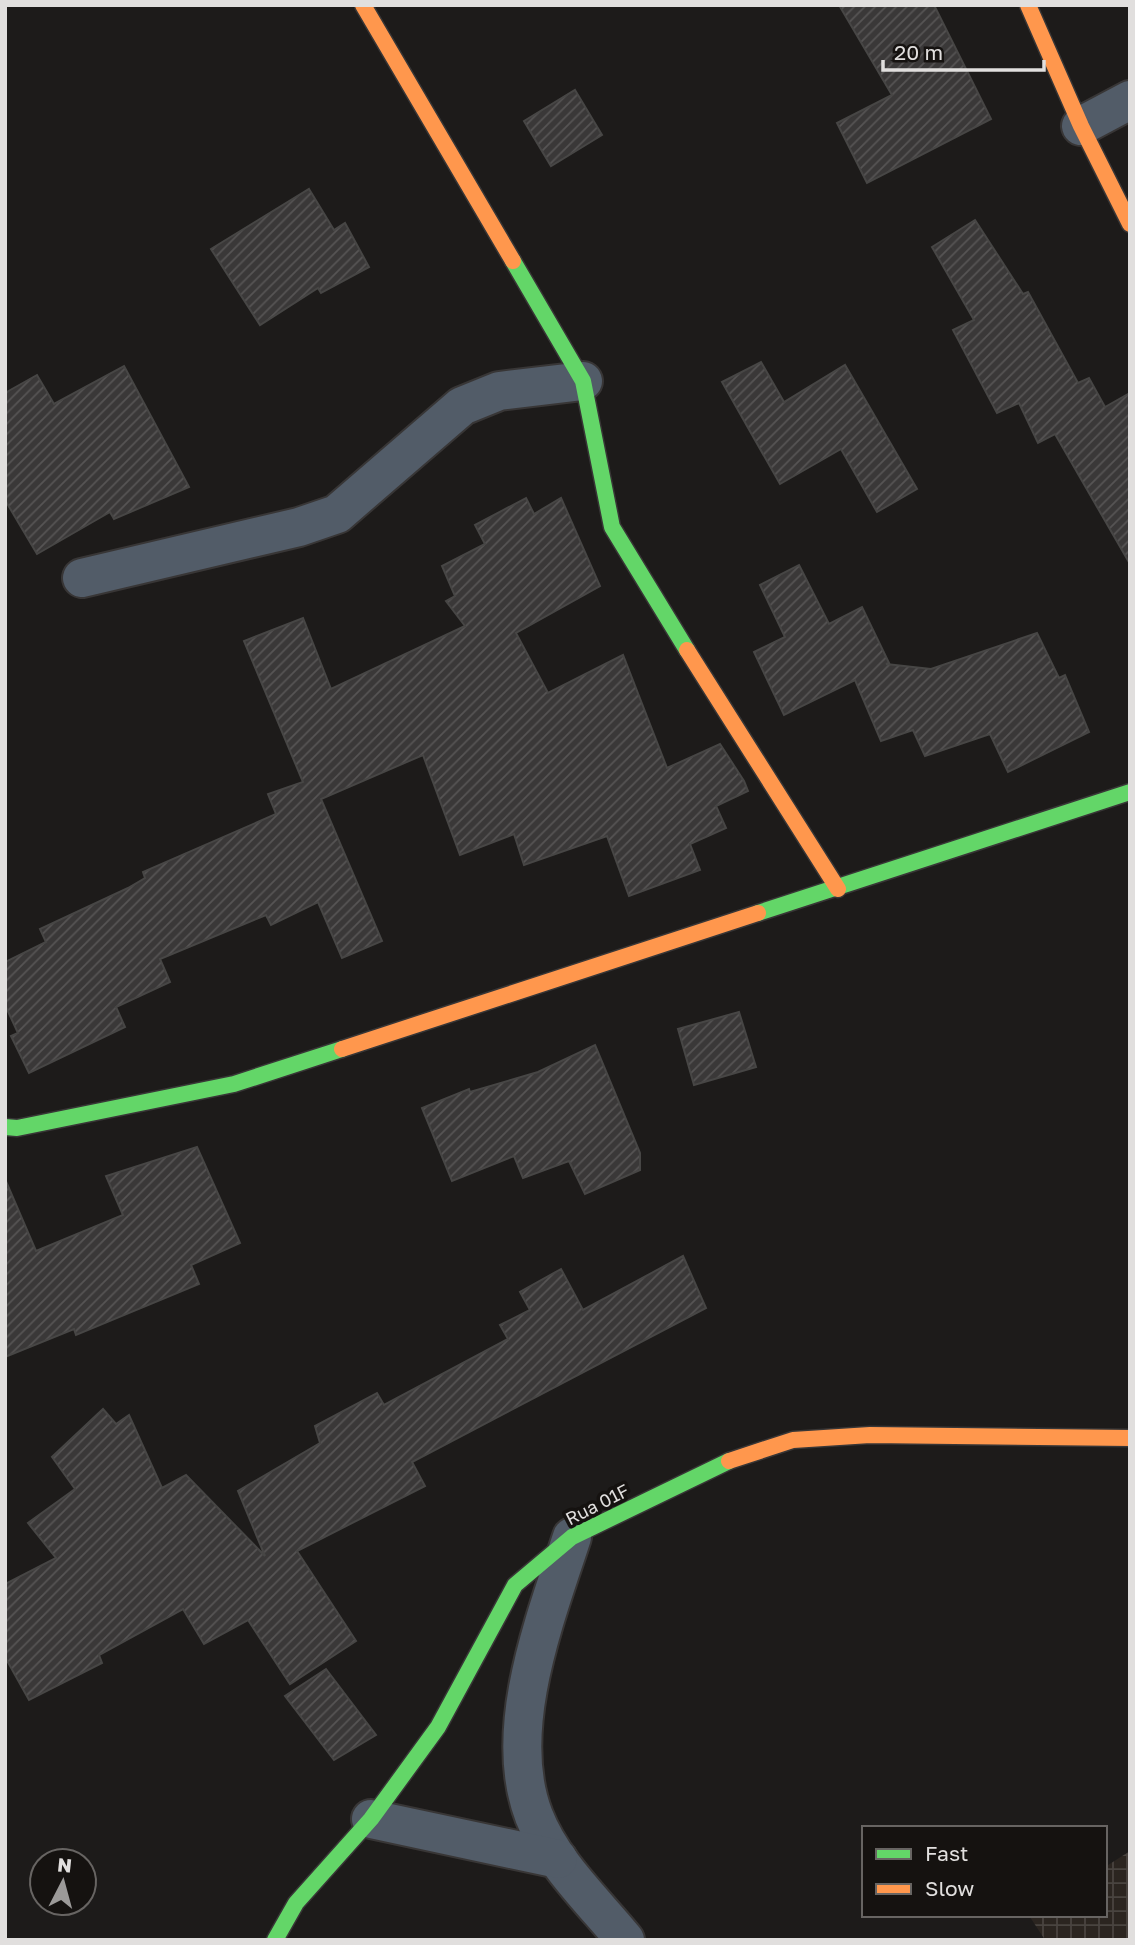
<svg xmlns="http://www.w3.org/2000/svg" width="1135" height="1945" viewBox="0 0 1135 1945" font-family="'Golos Text',sans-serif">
<defs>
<pattern id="industrial-grid" width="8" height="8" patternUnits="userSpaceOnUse" patternTransform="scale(1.75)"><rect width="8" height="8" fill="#2b2520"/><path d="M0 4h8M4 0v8" fill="none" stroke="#494440"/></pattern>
<pattern id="building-hatch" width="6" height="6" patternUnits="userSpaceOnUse" patternTransform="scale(1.75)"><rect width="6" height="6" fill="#3a3838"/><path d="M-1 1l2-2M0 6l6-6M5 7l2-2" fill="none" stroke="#565454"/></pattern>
</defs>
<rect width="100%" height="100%" fill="#1d1b1a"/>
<!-- industrial -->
<path fill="url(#industrial-grid)" d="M1130 1851V1940H1045L1030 1917 1032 1915H1105V1867Z"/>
<!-- building -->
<g fill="url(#building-hatch)" stroke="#474645" stroke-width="2">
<path d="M839 5H934L991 119 867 183 837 123 892 95Z"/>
<path d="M575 90 602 135 551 166 524 121Z"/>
<path d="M309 189 334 230 345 223 369 267 321 293 318 288 260 325 211 249Z"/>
<path d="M975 220 1023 294 1028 292 1078 383 1089 378 1105 407 1130 393V564L1055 434 1038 443 1019 403 997 413 953 330 974 320 932 247Z"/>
<path d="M761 362 784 402 845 365 917 489 877 512 841 449 780 484 722 382Z"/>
<path d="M124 366 189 487 114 519 110 512 37 554 5 500V393L37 375 54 404Z"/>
<path d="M526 498 534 514 561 498 600 586 516 633 548 693 623 655 667 768 720 744 744 781 748 791 716 806 726 828 690 844 700 870 629 896 607 836 524 865 514 834 460 855 423 755 321 799 382 941 342 958 318 902 271 925 266 915 160 959 170 982 116 1007 125 1027 29 1073 11 1036 18 1033 5 1005V962L46 942 40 929 128 888 145 878 143 872 276 814 268 794 303 782 244 641 303 618 331 689 465 626 446 601 455 596 442 566 485 544 475 525Z"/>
<path d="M799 565 829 624 862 607 889 663 886 664 931 669 1037 633 1059 678 1065 675 1089 732 1008 772 990 734 925 756 913 730 881 741 855 680 784 715 754 652 785 637 760 585Z"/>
<path d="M739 1012 756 1067 694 1085 678 1029Z"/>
<path d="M595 1045 640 1153V1170L585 1194 569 1161 523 1178 514 1156 452 1181 422 1108 469 1089 470 1092 538 1072Z"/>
<path d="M197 1147 240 1243 191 1265 199 1284 76 1335 74 1329 5 1357V1179L36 1251 123 1215 106 1176Z"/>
<path d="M683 1256 706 1308 412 1462 425 1486 297 1551 356 1641 290 1684 248 1620 204 1644 183 1609 99 1655 102 1663 29 1700 5 1657V1584L56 1558 28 1523 75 1489 52 1457 103 1409 116 1424 129 1415 162 1488 186 1475 265 1556 238 1491 320 1443 315 1426 377 1393 384 1405 508 1339 500 1325 530 1310 520 1292 561 1269 583 1310Z"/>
<path d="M326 1669 376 1735 334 1760 285 1696Z"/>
</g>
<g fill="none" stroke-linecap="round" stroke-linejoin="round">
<!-- street casing -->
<g stroke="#383636" stroke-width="42">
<g id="street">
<path d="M1081 126 1130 100"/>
<path d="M82 578 299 527 337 514 462 406 499 391 583 381"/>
<path d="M572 1537C545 1619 501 1731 534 1816 552 1863 594 1902 625 1940"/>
<path d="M371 1819 558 1859"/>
</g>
</g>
<!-- fast casing -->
<g stroke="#383636" stroke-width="19">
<g id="fast">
<path d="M513 261 583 381 612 527 687 650"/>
<path d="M758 913 1130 792"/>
<path d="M5 1127 17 1128 234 1084 342 1049"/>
<path d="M275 1940 296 1903 371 1819 438 1727 515 1585 572 1537 729 1461"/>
</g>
</g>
<!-- slow casing -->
<g stroke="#383636" stroke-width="19">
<g id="slow">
<path d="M363 5 513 261"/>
<path d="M1028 5 1081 126 1130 224"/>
<path d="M687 650 838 889"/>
<path d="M342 1049 758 913"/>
<path d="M729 1461 793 1440 870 1435 1130 1438"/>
</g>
</g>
<!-- street -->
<use href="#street" stroke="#525c68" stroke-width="38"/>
<!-- fast -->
<use href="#fast" stroke="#63d668" stroke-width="16"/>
<!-- slow -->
<use href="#slow" stroke="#ff974d" stroke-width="16"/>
</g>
<g text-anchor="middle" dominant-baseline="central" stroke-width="7" stroke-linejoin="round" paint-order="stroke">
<!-- street labels -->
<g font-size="18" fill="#e1dfde" stroke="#151210">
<text transform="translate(597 1504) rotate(-27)">Rua 01F</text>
</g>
</g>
<!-- border -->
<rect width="1135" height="1945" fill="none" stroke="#e1dfde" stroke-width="14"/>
<!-- legend -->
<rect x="862" y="1826" width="245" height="91" fill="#151210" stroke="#676462" stroke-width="2"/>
<rect x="876" y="1849" width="35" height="10" fill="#63d668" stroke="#676462" stroke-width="2"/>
<text x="925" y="1861" font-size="21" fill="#e1dfde">Fast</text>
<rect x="876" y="1884" width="35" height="10" fill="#ff974d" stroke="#676462" stroke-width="2"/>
<text x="925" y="1896" font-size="21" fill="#e1dfde">Slow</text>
<!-- north arrow -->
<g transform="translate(63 1882) rotate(6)"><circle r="33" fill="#151210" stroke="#676462" stroke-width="2"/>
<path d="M0-5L12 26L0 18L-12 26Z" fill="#9c9a99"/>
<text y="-10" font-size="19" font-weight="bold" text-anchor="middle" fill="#e1dfde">N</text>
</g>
<!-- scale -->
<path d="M883 60v10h161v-10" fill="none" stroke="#e1dfde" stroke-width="3.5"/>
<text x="894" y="60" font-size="21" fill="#e1dfde" stroke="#151210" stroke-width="5" paint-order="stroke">20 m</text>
</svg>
